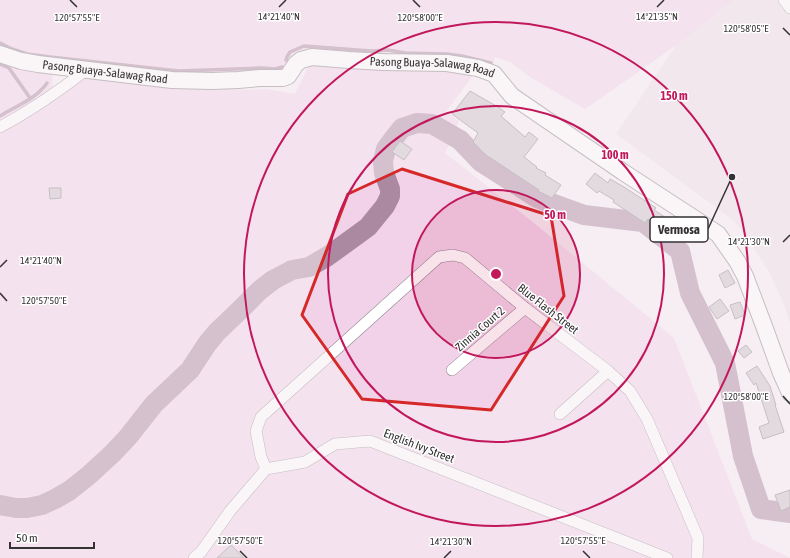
<svg xmlns="http://www.w3.org/2000/svg" width="790" height="558" viewBox="0 0 790 558" font-family="'Asap Condensed',sans-serif">
<rect width="100%" height="100%" fill="#f5eef3"/>
<!-- built -->
<path fill="#ecdee7" d="M0 0H790V323L783 302 769 272 745 234 733 220 616 134 677 44 585 109 527 75 511 62 490 55Z"/>
<!-- green -->
<g fill="#f2d2e8">
<path d="M0 0H733L678 44 585 109 527 75 511 62 495 57 492 66 391 56 303 50 291 58 285 71 178 75 66 62 0 49Z"/>
<path d="M0 61 53 70 52 90 0 121Z"/>
<path d="M309 65 371 69 442 71 473 75 446 112 459 121 445 153 534 223 674 338 752 539 790 558H0V130L85 77 112 82 147 85 178 89 207 88 249 90 266 89 295 94Z"/>
</g>
<g fill="none" stroke-linecap="round" stroke-linejoin="round">
<!-- stream -->
<g stroke="#ab89a1" stroke-width="3.5">
<path d="M0 43 12 49 27 54 50 57 179 71 262 68 275 69 282 67"/>
<path d="M286 60 287 57 290 52 304 46 371 51 388 50 405 53 447 54 462 56 491 63"/>
<path d="M0 64 9 68 30 98"/>
<path d="M0 116C16 106 36 99 47 83"/>
</g>
<!-- river -->
<path stroke="#ab89a1" stroke-width="20" d="M0 505 16 508H27L42 505 55 499 69 491 88 476 113 453 128 437 154 404 190 370 207 344 217 332 242 308 260 290 273 280 292 270 309 267 328 256 368 227 385 206 390 196V189L384 173 383 161 386 149 394 138 402 128 417 123 432 124 460 140 481 162 537 198 584 215 643 222 680 251 690 293 725 363 743 456 761 509 790 513"/>
</g>
<!-- building -->
<g fill="#c9c2c7" stroke="#8b8589">
<path d="M470 91 498 107 505 112 501 116 525 137 529 132 538 139 524 157 537 167 536 168 546 173 545 175 561 185 552 198 538 191 539 190 486 155 473 142 478 133 452 114Z"/>
<path d="M400 141 412 149 404 160 392 152Z"/>
<path d="M595 173 608 183 610 179 624 187 656 208 654 210 668 219 662 228 648 219 645 223 613 202 614 200 599 191 597 193 586 184Z"/>
<path d="M49 188H61V198L50 199Z"/>
<path d="M728 270 735 283 725 288 719 275Z"/>
<path d="M720 299 729 311 717 319 709 307Z"/>
<path d="M740 302 745 315 735 319 730 305Z"/>
<path d="M746 345 752 352 744 358 738 351Z"/>
<path d="M757 366 770 386 776 405H775L784 432 763 439 759 427 769 423 756 383 754 385 746 373Z"/>
<path d="M790 490V507L781 511 775 495Z"/>
<path d="M231 545 244 558H217Z"/>
</g>
<g fill="none" stroke-linecap="round" stroke-linejoin="round">
<!-- street casing -->
<g stroke="#8a8488" stroke-width="12">
<g id="street">
<path d="M784 0 790 8"/>
<path d="M0 127C30 111 59 91 86 70"/>
<path d="M452 370 525 308"/>
<path d="M560 414 608 371"/>
<path d="M266 469 261 457 256 431 261 417 439 257 453 255 465 258 525 308 608 371 630 391 647 419 698 538 697 558"/>
<path d="M194 558 201 552 230 511 266 469 305 462 335 444 370 441 667 558"/>
</g>
</g>
<!-- secondary casing -->
<g stroke="#8a8488" stroke-width="18">
<g id="secondary">
<path id="s1" d="M0 54 21 61 38 64 172 80 212 81 238 80 260 78H283L288 76 296 64 301 60 312 57 349 60 383 62 447 63 478 68 494 74 512 96 623 172 718 234 737 261 745 276 764 326 781 373 790 393"/>
</g>
</g>
<!-- street -->
<use href="#street" stroke="#fff" stroke-width="11"/>
<!-- secondary -->
<use href="#secondary" stroke="#fff" stroke-width="16"/>
</g>
<!-- marked area -->
<path d="M0 0H790V558H0ZM402 169 551 216 564 296 491 410 362 399 302 315 348 194Z" fill="#f5eef3" fill-opacity=".55" fill-rule="evenodd"/>
<path fill="none" stroke="#d62828" stroke-width="3" stroke-linejoin="round" d="M402 169 551 216 564 296 491 410 362 399 302 315 348 194Z"/>
<!-- ticks -->
<path fill="none" stroke="#353234" stroke-width="1.5" d="M70 0 77 7M413 0 420 7M279 7 286 0M657 7 664 0M783 28 790 35M783 242 790 235M0 267 7 260M0 293 7 301M783 396 790 404M240 551 247 558M583 551 590 558M444 558 451 551"/>
<!-- distance rings -->
<circle cx="496" cy="274" r="84" fill="#c2185b" fill-opacity=".12"/>
<g fill="none" stroke="#c2185b" stroke-width="2">
<circle cx="496" cy="274" r="84"/>
<circle cx="496" cy="274" r="168"/>
<circle cx="496" cy="274" r="252"/>
</g>
<g text-anchor="middle" dominant-baseline="central" stroke-width="3" stroke-linejoin="round" paint-order="stroke">
<!-- street labels -->
<g font-size="12" fill="#353234" stroke="#fff">
<text stroke="none"><textPath href="#s1" startOffset="444">Pasong Buaya-Salawag Road</textPath></text>
<text stroke="none"><textPath href="#s1" startOffset="107">Pasong Buaya-Salawag Road</textPath></text>
<text transform="translate(548 309) rotate(38)">Blue Flash Street</text>
<text transform="translate(480 329) rotate(-41)">Zinnia Court 2</text>
<text transform="translate(419 446) rotate(21)">English Ivy Street</text>
</g>
</g>
<g font-size="10" text-anchor="middle" fill="#353234" stroke="#fff" stroke-width="3" stroke-linejoin="round" paint-order="stroke">
<text x="279" y="20">14°21'40"N</text>
<text x="657" y="20">14°21'35"N</text>
<text x="77" y="21">120°57'55"E</text>
<text x="420" y="21">120°58'00"E</text>
<text x="746" y="32">120°58'05"E</text>
<text x="749" y="245">14°21'30"N</text>
<text x="41" y="264">14°21'40"N</text>
<text x="44" y="304">120°57'50"E</text>
<text x="746" y="400">120°58'00"E</text>
<text x="240" y="544">120°57'50"E</text>
<text x="583" y="544">120°57'55"E</text>
<text x="451" y="545">14°21'30"N</text>
</g>
<circle cx="496" cy="274" r="6" fill="#c2185b" stroke="#fff" stroke-width="2"/>
<g font-size="12" text-anchor="middle" font-weight="bold" fill="#c2185b" stroke="#fff" stroke-width="3" stroke-linejoin="round" paint-order="stroke">
<text x="674" y="100">150 m</text>
<text x="615" y="159">100 m</text>
<text x="555" y="219">50 m</text>
</g>
<!-- callouts -->
<path fill="none" stroke="#353234" stroke-width="1.5" d="M732 177L708 229"/>
<circle fill="#353234" stroke="#fff" stroke-width="1.5" cx="732" cy="177" r="4"/>
<rect fill="#fff" stroke="#353234" stroke-width="1.5" x="650" y="217" width="58" height="25" rx="4"/>
<g font-size="13" text-anchor="middle" font-weight="bold" fill="#353234">
<text x="679" y="234">Vermosa</text>
</g>
<!-- scale -->
<path d="M10 542v6h84v-6" fill="none" stroke="#353234" stroke-width="2"/>
<text x="16" y="542" font-size="12" fill="#353234" stroke="#ffffff" stroke-width="3" paint-order="stroke">50 m</text>
</svg>
